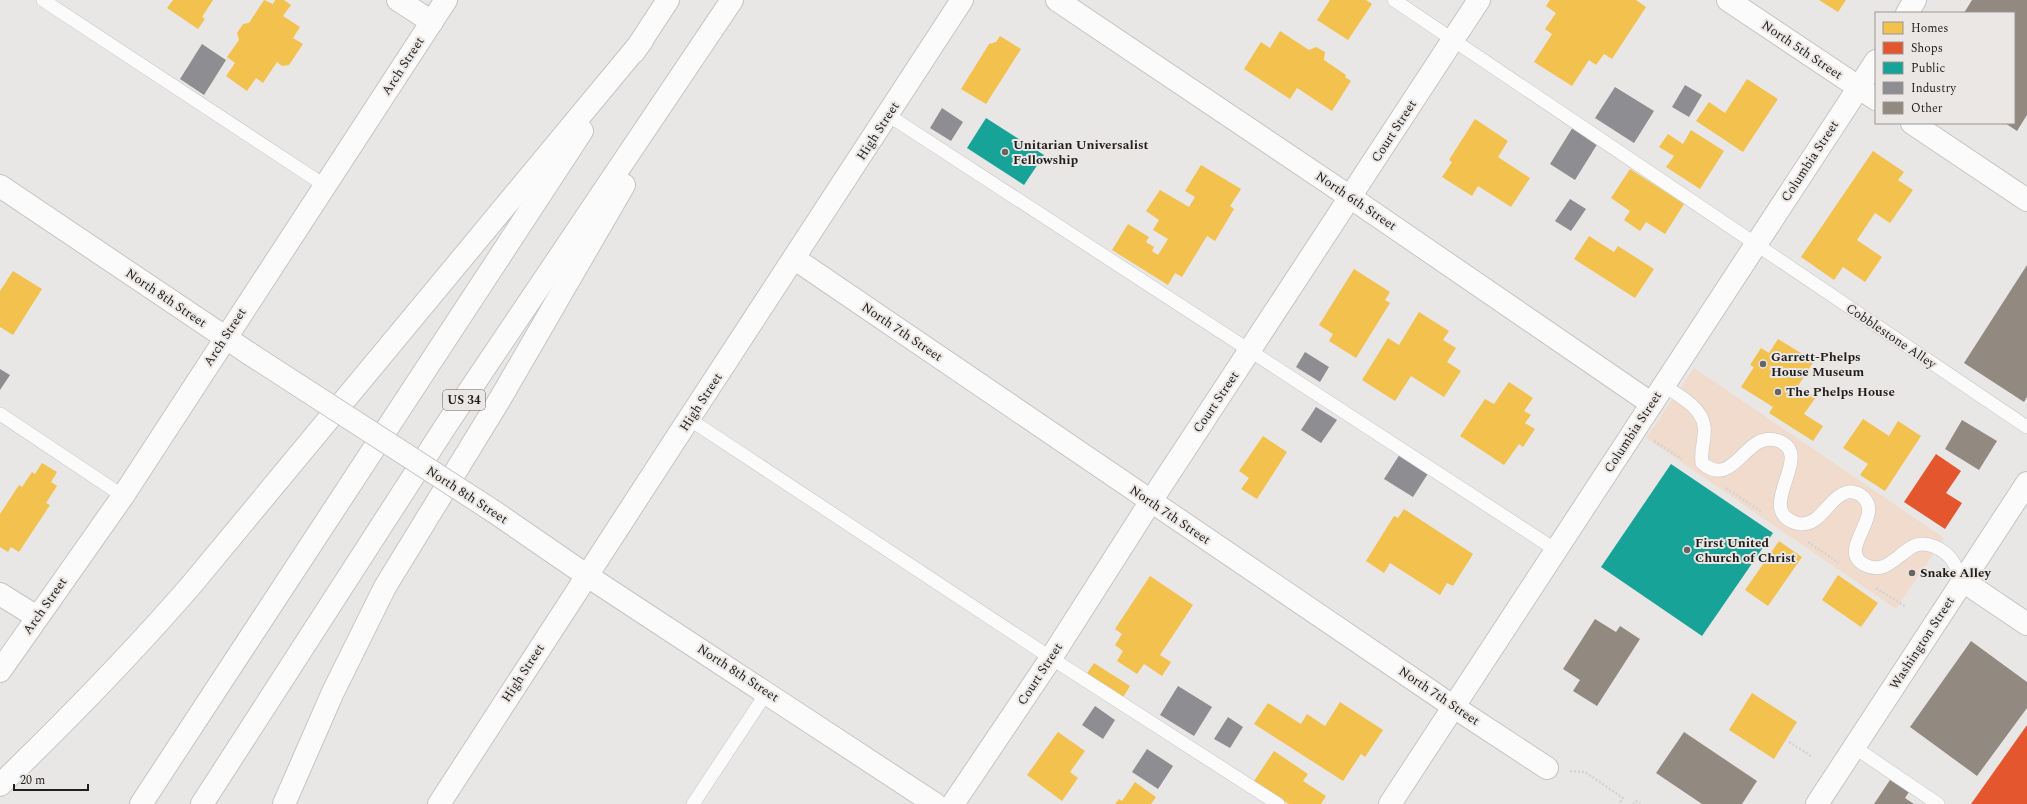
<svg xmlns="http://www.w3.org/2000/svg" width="2027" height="804" viewBox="0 0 2027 804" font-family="Spectral,serif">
<rect width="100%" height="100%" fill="#e9e7e6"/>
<!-- green -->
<path fill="#f1dbcc" d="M1694 368 1944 538 1896 609 1646 438Z"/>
<!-- homes -->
<g fill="#f2c14e">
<path d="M173 0H213L202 17 205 19 198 29 167 8Z"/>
<path d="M264 0 273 4 275 0H284L291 5 283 16 300 27 293 38 303 44 289 65 282 66 277 62 263 83 256 78 247 91 226 76 235 63 227 57 239 40 237 33 243 24 249 23Z"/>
<path d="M1330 0H1366L1372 4 1348 40 1317 20Z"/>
<path d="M1550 0H1636L1646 7 1612 59 1604 54 1596 65 1589 60 1572 86 1534 62 1552 34 1545 29 1556 13 1546 6Z"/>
<path d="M1819 0H1846L1838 12Z"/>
<path d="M1280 31 1309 50 1316 47 1325 52 1324 60 1346 75 1345 77 1351 81 1332 111 1297 88 1290 99 1244 69 1261 42 1270 48Z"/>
<path d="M1000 36 1021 49 986 104 961 89 989 44 996 42Z"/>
<path d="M1747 79 1778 99 1743 152 1696 121 1709 102 1725 113Z"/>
<path d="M1475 119 1508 141 1498 157 1530 178 1511 207 1478 186 1472 196 1442 177 1452 162 1449 160Z"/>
<path d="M1691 130 1724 151 1700 189 1666 167 1674 156 1659 147 1668 134 1683 144Z"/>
<path d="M1873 151 1904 172 1898 180 1913 190 1890 223 1875 213 1857 240 1882 257 1865 282 1843 267 1834 280 1801 257Z"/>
<path d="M1201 165 1241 189 1230 206 1234 209 1215 241 1207 236 1182 277 1175 273 1168 285 1112 250 1128 224 1149 237 1146 242 1154 247 1152 251 1158 255 1168 239 1153 230 1159 220 1146 211 1160 190 1189 207 1195 197 1185 191Z"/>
<path d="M1630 169 1684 204 1665 234 1646 222 1640 231 1624 220 1630 211 1611 198Z"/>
<path d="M1589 236 1614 252 1618 246 1654 269 1635 298 1574 259Z"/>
<path d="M1354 269 1390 292 1385 300 1390 303 1356 358 1329 341 1333 334 1319 325Z"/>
<path d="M13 271 42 289 13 335 0 327V291Z"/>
<path d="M1419 312 1449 331 1443 340 1456 348 1447 362 1461 371 1444 397 1411 376 1395 401 1362 380 1388 338 1399 345Z"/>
<path d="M1778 339 1814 361 1798 386 1816 397 1804 414 1823 426 1813 441 1769 413 1773 407 1741 387 1754 367 1750 365 1761 348 1769 353Z"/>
<path d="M1509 382 1533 398 1524 411 1531 415 1525 423 1535 429 1523 447 1519 444 1504 465 1460 436 1485 399 1494 404Z"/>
<path d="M1863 419 1889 436 1898 421 1921 436 1885 491 1860 475 1868 464 1843 448Z"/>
<path d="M1263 436 1287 452 1257 499 1241 489 1249 478 1239 471Z"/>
<path d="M42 463 57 472 51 482 57 486 46 503 50 505 19 552 11 547 8 552 0 547V514L19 485 22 487 32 472 35 474Z"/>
<path d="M1404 509 1473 554 1453 586 1447 583 1440 595 1390 563 1384 573 1366 561 1394 516 1398 518Z"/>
<path d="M1779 541 1802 557 1768 606 1745 590Z"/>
<path d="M1838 575 1878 603 1861 627 1822 600Z"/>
<path d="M1150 576 1193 605 1160 655 1171 662 1162 676 1144 664 1137 674 1117 661 1123 651 1115 645 1122 634 1115 629Z"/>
<path d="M1094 663 1130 686 1122 699 1086 675Z"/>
<path d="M1752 693 1797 722 1774 759 1729 730Z"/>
<path d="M1340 702 1383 730 1365 757 1361 754 1343 781 1254 724 1268 703 1301 724 1307 714 1325 726Z"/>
<path d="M1058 732 1085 751 1070 772 1078 778 1062 801 1027 775Z"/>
<path d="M1274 751 1308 774 1303 781 1326 796 1321 804H1289L1254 781Z"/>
<path d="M1135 782 1156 797 1151 804H1115L1119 799 1122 801Z"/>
</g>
<!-- shops -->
<g fill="#e4572e">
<path d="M1936 454 1961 471 1946 493 1962 503 1945 529 1904 502Z"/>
<path d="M2027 725V804H1971Z"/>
</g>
<!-- public -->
<g fill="#17a398">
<path d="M986 118 1044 155 1024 185 967 148Z"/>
<path d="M1671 464 1773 533 1702 636 1601 567Z"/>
</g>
<!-- industry -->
<g fill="#8d8d92">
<path d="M202 44 226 60 204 95 180 79Z"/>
<path d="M1685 85 1702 95 1689 117 1672 107Z"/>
<path d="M1615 87 1654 111 1634 143 1595 118Z"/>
<path d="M942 108 963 122 951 141 930 128Z"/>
<path d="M1573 127 1598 143 1575 180 1550 164Z"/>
<path d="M1570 199 1586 209 1571 231 1555 221Z"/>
<path d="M1305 352 1329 367 1320 382 1296 367Z"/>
<path d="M0 369 10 375 0 390Z"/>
<path d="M1316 407 1337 420 1321 443 1301 430Z"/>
<path d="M1400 454 1429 472 1413 497 1384 479Z"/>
<path d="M1178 686 1212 707 1194 736 1160 715Z"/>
<path d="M1095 706 1115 720 1103 739 1082 725Z"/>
<path d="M1228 717 1243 727 1230 748 1214 739Z"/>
<path d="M1147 749 1173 766 1158 789 1132 772Z"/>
</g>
<!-- building -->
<g fill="#928981">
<path d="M1972 0H2027V115L2017 131 2005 123H2014V13H1964Z"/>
<path d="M2027 265V397L2024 402 1964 363Z"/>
<path d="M1962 420 1997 441 1979 470 1945 449Z"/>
<path d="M1595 619 1616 632 1620 626 1640 639 1597 706 1573 691 1580 680 1563 669Z"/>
<path d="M1971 641 2027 682V708L1977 776 1910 727Z"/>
<path d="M1684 732 1757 781 1742 804H1702L1656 773Z"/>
<path d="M1890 780 1909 792 1905 798 1914 804H1874Z"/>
</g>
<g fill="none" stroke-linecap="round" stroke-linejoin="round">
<!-- service casing -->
<g stroke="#c5c4c3" stroke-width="14">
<g id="service">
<path d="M43 0 324 185"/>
<path d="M1394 0 2027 427"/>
<path d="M888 115 1556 550"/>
<path d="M1663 385C1678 395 1702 407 1704 426 1706 438 1700 449 1702 463 1735 491 1745 428 1779 441 1816 455 1753 509 1796 523 1820 530 1828 496 1848 492 1853 491 1861 494 1864 498 1883 518 1836 550 1865 565 1885 575 1896 556 1912 547 1925 539 1944 549 1952 560 1956 566 1959 574 1963 581"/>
<path d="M0 414 123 496"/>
<path d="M689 419 1051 658 1278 804"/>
<path d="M1854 747 1938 804"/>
<path d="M693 804 767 692"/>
</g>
</g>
<!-- minor casing -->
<g stroke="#c5c4c3" stroke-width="24">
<g id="minor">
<path d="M398 0 432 22"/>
<path d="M1057 0 1350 197 1652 404"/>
<path d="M1907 13 1915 0"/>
<path d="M0 186 250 354"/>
<path d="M795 259 1454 707 1547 768"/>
<path d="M493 511 586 575 935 804"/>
<path d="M0 594 37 617"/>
<path d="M953 804 1051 658 1151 501 1479 0"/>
<path d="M1390 804 1876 61"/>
</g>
</g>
<!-- tertiary casing -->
<g stroke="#c5c4c3" stroke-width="24">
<g id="tertiary">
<path d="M1728 0 1876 99"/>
<path d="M1912 123 2027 200"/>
<path d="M1963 581 2027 624"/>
<path d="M0 671 123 496 446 0"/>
<path d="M439 804C611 535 789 268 962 0"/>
</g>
</g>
<!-- secondary casing -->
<g stroke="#c5c4c3" stroke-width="24">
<path id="secondary" d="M1817 804 2027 483"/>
</g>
<!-- motorway casing -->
<g stroke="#c5c4c3" stroke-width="24">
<g id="motorway">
<path d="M634 52 668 0"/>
<path d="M0 785C67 720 132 654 193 583L642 41"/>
<path d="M141 804 582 131"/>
<path d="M202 804 447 424 732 0"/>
<path d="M284 804 333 692 385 587 500 399 624 185"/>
</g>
</g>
<!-- path -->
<g stroke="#d4d3d3" stroke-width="2.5" stroke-dasharray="2 2" stroke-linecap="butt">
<path d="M1654 441 1682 459"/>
<path d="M1726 488 1762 512"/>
<path d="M1808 542 1839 563"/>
<path d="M1876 588 1906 607"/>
<path d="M1789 742 1811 756"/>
<path d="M1570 771 1585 772 1623 798 1619 804"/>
<path d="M1633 804 1636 801 1640 804"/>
</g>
<!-- service -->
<use href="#service" stroke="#fcfbfb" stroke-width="13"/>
<!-- minor -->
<use href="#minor" stroke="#fcfbfb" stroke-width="22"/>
<!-- tertiary -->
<use href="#tertiary" stroke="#fcfbfb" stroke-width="22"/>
<!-- secondary -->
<use href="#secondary" stroke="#fcfbfb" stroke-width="22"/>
<!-- motorway -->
<use href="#motorway" stroke="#fcfbfb" stroke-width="22"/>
<!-- minor-bridge casing -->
<g stroke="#c5c4c3" stroke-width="24" stroke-linecap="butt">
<path id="minor-bridge" d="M250 354 493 511"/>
</g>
<!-- minor-bridge -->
<use href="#minor-bridge" stroke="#fcfbfb" stroke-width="22"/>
</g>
<!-- markers -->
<g fill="#666564" stroke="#eae7e5" stroke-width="1.5">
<circle cx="1005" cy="152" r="4"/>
<circle cx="1763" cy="364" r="4"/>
<circle cx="1778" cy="392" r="4"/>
<circle cx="1687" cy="550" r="4"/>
<circle cx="1912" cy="573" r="4"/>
</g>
<g text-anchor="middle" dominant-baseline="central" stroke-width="4" stroke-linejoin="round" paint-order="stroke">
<!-- shield labels -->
<rect fill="#eae7e5" stroke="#5d5b5a" stroke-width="1" x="443" y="390" width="42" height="20" rx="3"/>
<g font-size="12" font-weight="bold" fill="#201f1e">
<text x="464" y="400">US 34</text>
</g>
<!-- street labels -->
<g font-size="13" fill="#201f1e" stroke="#eae7e5">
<text transform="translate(1802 50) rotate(34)">North 5th Street</text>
<text transform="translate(403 66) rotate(-57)">Arch Street</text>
<text transform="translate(878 131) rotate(-57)">High Street</text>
<text transform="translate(1394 131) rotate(-57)">Court Street</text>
<text transform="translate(1810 161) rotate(-57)">Columbia Street</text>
<text transform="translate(1356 201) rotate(34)">North 6th Street</text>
<text transform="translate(166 298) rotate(34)">North 8th Street</text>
<text transform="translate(902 332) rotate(34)">North 7th Street</text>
<text transform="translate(1891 336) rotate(34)">Cobblestone Alley</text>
<text transform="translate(225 337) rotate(-57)">Arch Street</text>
<text transform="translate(701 402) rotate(-57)">High Street</text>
<text transform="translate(1216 402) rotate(-56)">Court Street</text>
<text transform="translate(1633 432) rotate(-57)">Columbia Street</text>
<text transform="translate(467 495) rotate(33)">North 8th Street</text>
<text transform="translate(1170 515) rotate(34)">North 7th Street</text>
<text transform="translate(45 606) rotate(-55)">Arch Street</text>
<text transform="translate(1922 643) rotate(-57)">Washington Street</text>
<text transform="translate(523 673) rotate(-57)">High Street</text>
<text transform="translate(738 673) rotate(33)">North 8th Street</text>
<text transform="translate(1040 674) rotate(-57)">Court Street</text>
<text transform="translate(1439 696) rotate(34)">North 7th Street</text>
</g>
<!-- poi labels -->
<g font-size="13" font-weight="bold" fill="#201f1e" stroke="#eae7e5" text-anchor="start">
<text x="1013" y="145">Unitarian Universalist<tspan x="1013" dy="15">Fellowship</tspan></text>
<text x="1771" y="357">Garrett-Phelps<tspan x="1771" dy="15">House Museum</tspan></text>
<text x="1786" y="392">The Phelps House</text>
<text x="1695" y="543">First United<tspan x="1695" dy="15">Church of Christ</tspan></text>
<text x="1920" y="573">Snake Alley</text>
</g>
</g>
<!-- legend -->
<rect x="1875" y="12" width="140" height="112" fill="#eae7e5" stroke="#999795"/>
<rect x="1883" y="22" width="20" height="12" fill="#f2c14e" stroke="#999795"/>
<text x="1911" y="32" font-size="12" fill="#201f1e">Homes</text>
<rect x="1883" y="42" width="20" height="12" fill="#e4572e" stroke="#999795"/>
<text x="1911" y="52" font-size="12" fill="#201f1e">Shops</text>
<rect x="1883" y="62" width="20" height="12" fill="#17a398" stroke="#999795"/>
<text x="1911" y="72" font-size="12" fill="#201f1e">Public</text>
<rect x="1883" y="82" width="20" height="12" fill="#8d8d92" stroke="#999795"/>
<text x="1911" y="92" font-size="12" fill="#201f1e">Industry</text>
<rect x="1883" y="102" width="20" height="12" fill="#928981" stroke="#999795"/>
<text x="1911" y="112" font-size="12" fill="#201f1e">Other</text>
<!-- scale -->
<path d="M14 784v6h74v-6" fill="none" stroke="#201f1e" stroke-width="2"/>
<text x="20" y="784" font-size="12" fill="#201f1e" stroke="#eae7e5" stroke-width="3" paint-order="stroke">20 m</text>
</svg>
